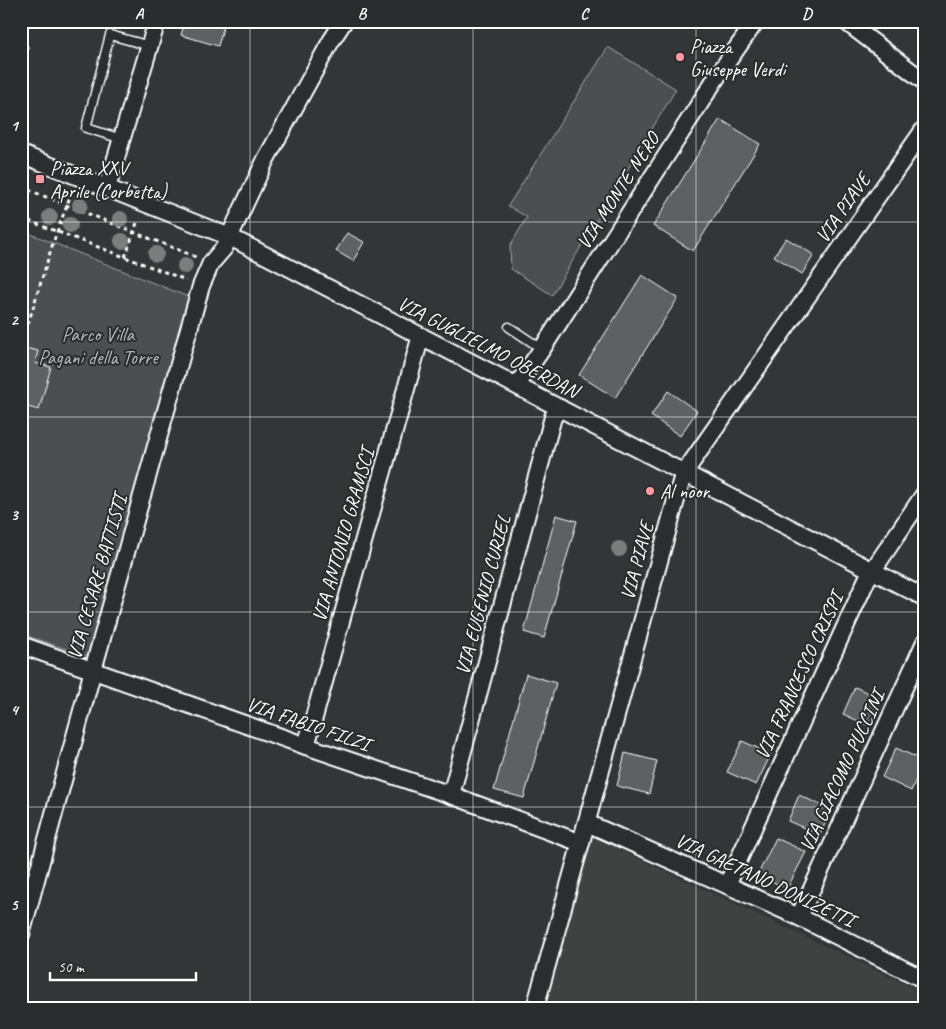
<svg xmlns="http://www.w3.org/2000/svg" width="946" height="1029" viewBox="0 0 946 1029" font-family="Caveat,sans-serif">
<rect width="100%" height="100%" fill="#333536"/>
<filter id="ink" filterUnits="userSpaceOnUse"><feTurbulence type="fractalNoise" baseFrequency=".02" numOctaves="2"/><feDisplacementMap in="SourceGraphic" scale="10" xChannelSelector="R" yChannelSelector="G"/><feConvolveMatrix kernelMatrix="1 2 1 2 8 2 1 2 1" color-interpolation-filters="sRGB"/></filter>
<g filter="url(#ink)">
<!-- built -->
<path fill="#404243" d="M590 836 925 993V1008H546Z"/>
<!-- green -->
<g fill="#4c4f50" stroke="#a6a7a8">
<path d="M608 47 676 89 552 295 511 269 510 246 527 217 508 206Z"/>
<path d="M21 230 191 298 90 657 21 634Z"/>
</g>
<!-- building -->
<g fill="#5f6162" stroke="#fff">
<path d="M185 21H225L218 46 181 35Z"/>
<path d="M21 45 29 47 23 69 24 70 21 81Z"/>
<path d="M720 119 760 144 693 251 653 226Z"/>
<path d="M347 233 364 242 353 261 336 251Z"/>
<path d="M786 238 814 255 802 274 774 256Z"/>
<path d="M642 275 678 298 615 398 579 375Z"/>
<path d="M21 347 38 351 35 363 51 367 39 410 21 405Z"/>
<path d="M668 391 697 411 680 436 651 416Z"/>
<path d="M556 515 577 521 544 638 524 632Z"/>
<path d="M526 674 556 683 524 798 494 790Z"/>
<path d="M855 687 882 699 869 726 843 714Z"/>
<path d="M742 741 771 754 756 785 727 772Z"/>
<path d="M896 748 924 761 911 791 882 777Z"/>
<path d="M625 753 657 761 649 794 617 786Z"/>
<path d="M799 795 831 810 820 835 788 821Z"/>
<path d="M776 838 806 852 787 889 758 874Z"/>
</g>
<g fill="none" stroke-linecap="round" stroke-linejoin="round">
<!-- service casing -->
<g stroke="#fff" stroke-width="11">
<g id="service">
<path d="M122 139 86 128 110 35 150 46"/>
<path d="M509 327 542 349"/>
</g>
</g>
<!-- minor casing -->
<g stroke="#fff" stroke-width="20">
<g id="minor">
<path d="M845 21 925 82"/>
<path d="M21 154 230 237 925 598"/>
<path d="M107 188 157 21"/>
<path d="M517 385 542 349 718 75 756 21"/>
<path d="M21 645 306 746 451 795 581 843"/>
<path d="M306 746 418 346 421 336"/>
<path d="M451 795 553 417 560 408"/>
<path d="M587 823 799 917 925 980"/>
<path d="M727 885 867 579 925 493"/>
<path d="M799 917 925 642"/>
<path d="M21 935 93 670 201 286 211 263 224 248 266 159 331 41 344 21"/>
<path d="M535 1008 681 482 691 463 925 128"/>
</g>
</g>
<!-- path -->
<g stroke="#fff" stroke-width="3" stroke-dasharray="4 4" stroke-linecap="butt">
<path d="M21 187 196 257"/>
<path d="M21 218 186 280"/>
<path d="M125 257 138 220"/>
<path d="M28 324 53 243 72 191"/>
</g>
<!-- service -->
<use href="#service" stroke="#2a2d2e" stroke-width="8"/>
<!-- minor -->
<use href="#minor" stroke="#2a2d2e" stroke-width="16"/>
</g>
<!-- trees -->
<g fill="#7c7e7e">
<circle cx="80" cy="205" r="8"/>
<circle cx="50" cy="217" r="8"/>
<circle cx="120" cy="219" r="8"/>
<circle cx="70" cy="225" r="8"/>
<circle cx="122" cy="241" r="8"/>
<circle cx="156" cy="254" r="8"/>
<circle cx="185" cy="266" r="8"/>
<circle cx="619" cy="549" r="8"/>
</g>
</g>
<!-- grid -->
<path fill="none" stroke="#fff" stroke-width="1" stroke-opacity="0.55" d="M250 21V1008M473 21V1008M696 21V1008M21 222H925M21 417H925M21 612H925M21 807H925"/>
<!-- markers -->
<g fill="#ff9aa2" stroke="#2a2d2e" stroke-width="2">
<circle cx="680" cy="57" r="5"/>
<rect x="35" y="174" width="10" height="10" rx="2.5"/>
<circle cx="650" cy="491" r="5"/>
</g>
<g text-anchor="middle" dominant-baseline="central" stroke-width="4" stroke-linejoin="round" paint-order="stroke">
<!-- poi labels -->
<g font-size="20" fill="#fff" stroke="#2a2d2e" text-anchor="start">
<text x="690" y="46">Piazza<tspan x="690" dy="23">Giuseppe Verdi</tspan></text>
<text x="50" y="168">Piazza XXV<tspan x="50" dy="23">Aprile (Corbetta)</tspan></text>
<text x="660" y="491">Al noor</text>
</g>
<!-- street labels -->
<g font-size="20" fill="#fff" stroke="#2a2d2e">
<text transform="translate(618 191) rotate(-57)">VIA MONTE NERO</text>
<text transform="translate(843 208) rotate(-55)">VIA PIAVE</text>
<text transform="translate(488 347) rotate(27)">VIA GUGLIELMO OBERDAN</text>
<text transform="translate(343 535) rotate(-74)">VIA ANTONIO GRAMSCI</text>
<text transform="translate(637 561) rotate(-75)">VIA PIAVE</text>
<text transform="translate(97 577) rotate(-74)">VIA CESARE BATTISTI</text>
<text transform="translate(483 595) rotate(-75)">VIA EUGENIO CURIEL</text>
<text transform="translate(799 676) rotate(-65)">VIA FRANCESCO CRISPI</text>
<text transform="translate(308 724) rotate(19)">VIA FABIO FILZI</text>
<text transform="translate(842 771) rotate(-65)">VIA GIACOMO PUCCINI</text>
<text transform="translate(765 880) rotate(25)">VIA GAETANO DONIZETTI</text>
</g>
<!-- park labels -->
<g font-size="20" fill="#b7b9b9" stroke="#2a2d2e">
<text x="98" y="334">Parco Villa<tspan x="98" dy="23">Pagani della Torre</tspan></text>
</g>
</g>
<!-- margin -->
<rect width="946" height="1029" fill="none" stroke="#2a2d2e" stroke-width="55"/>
<!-- scale -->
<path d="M50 972v8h146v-8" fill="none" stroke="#ffffff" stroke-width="2.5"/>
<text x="58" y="972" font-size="15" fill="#ffffff" stroke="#2a2d2e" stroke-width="4" paint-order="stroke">50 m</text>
<rect x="28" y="28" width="890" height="974" fill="none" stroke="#fff" stroke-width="2"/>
<g font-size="16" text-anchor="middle" font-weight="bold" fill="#fff">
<text x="139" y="19">A</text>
<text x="362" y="19">B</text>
<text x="584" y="19">C</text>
<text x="807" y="19">D</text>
<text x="14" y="131">1</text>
<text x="14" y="325">2</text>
<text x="14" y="520">3</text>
<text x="14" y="715">4</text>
<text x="14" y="910">5</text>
</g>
</svg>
